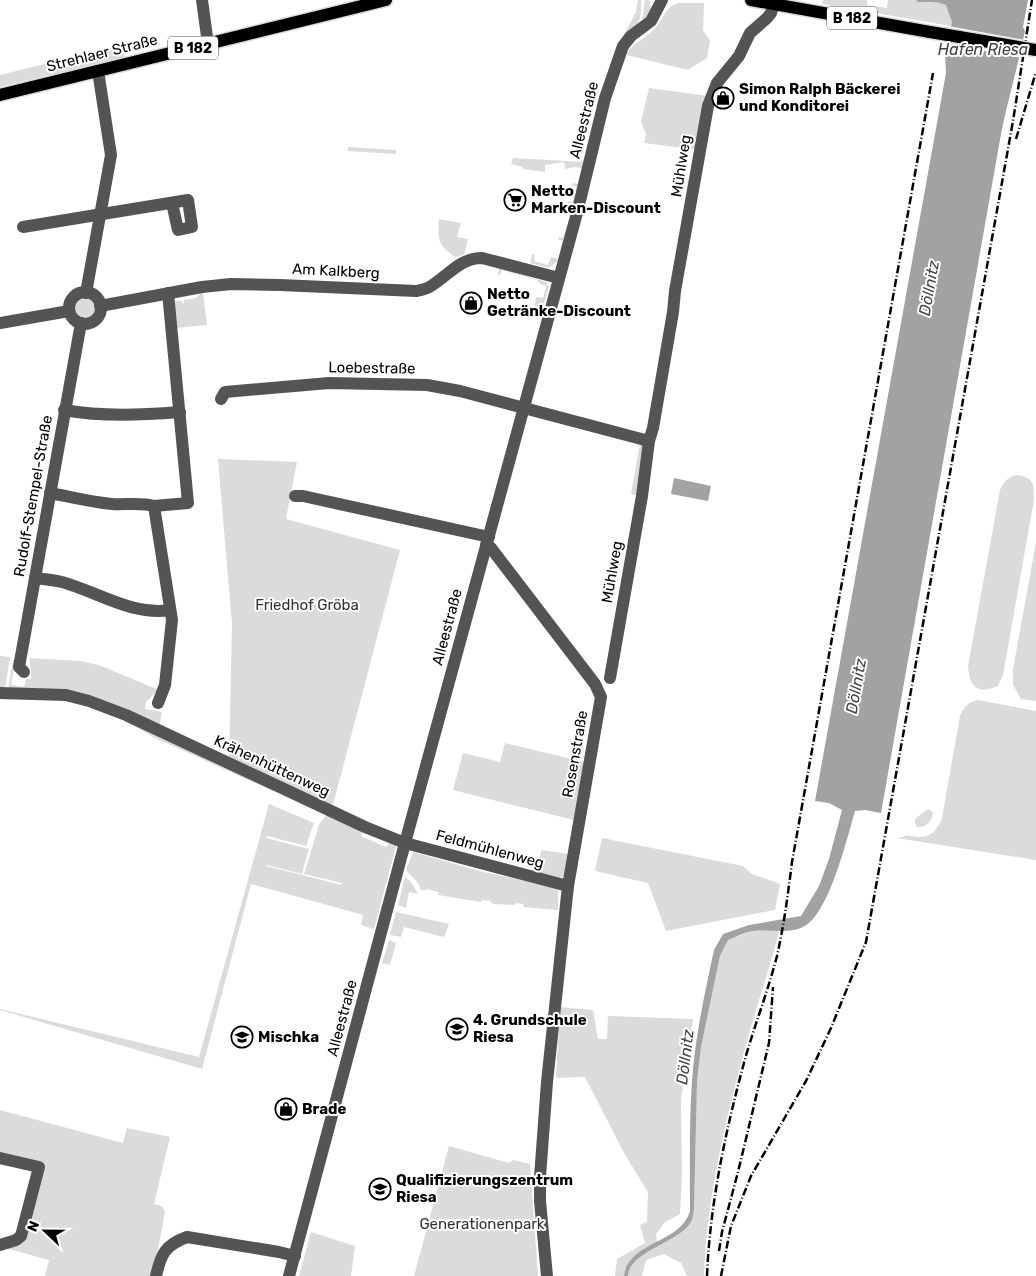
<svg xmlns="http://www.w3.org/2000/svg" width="1036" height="1276" viewBox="0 0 1036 1276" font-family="Rubik,sans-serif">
<rect width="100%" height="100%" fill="#fff"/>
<!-- green -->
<g fill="#dbdbdb">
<path d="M638 0H641C642 23 639 23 622 38L636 12Z"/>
<path d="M645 0H649C653 8 649 15 642 20Z"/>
<path d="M823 0H867V5L887 8 888 0H916C926 6 936 0 947 5L952 21 951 26 822 4Z"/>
<path d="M679 3H704L703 30 710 41 707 58 688 70 626 55C632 43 647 38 655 28 664 19 665 6 679 3Z"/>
<path d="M122 45 125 57 0 87V75Z"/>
<path d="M649 88 708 96 698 150 644 143 646 134 641 122Z"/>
<path d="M348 147 396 150V154L348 151Z"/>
<path d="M513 158 585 162 575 202 571 204 567 203 568 201 573 202 577 187 572 186 573 183 578 184 582 168 575 167 565 169 564 162 545 165V172L523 169V167L511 164Z"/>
<path d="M439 219 461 223 457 237 468 239 464 255 455 257C437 244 438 240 439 219Z"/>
<path d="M569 219 570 220 559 260 549 268 530 263 532 254 535 255 534 261 548 265 551 257 558 259 563 241 558 239 559 237 563 238Z"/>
<path d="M499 268 546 282 549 287 542 310 534 307 536 297 543 298 546 286 540 284 537 280 502 270 500 275H498Z"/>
<path d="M201 293H203L207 325 175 328 173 301H182L183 304 184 303V300L196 298Z"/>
<circle cx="84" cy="307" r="11"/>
<path d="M640 443 643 444 639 496 631 494Z"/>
<path d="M218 459 297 462 286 519 400 550 333 805 364 820 363 822 229 757 232 624Z"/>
<path d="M1017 475C1034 477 1034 485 1034 500L1003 675 998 686C976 695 970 687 968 666L1000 490C1004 481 1008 477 1017 475Z"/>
<path d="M1036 542V701L1021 699 1013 685V669Z"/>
<path d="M0 656 10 657 5 689H0Z"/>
<path d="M30 658 81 661 99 665 154 688 158 690 146 702 145 709 162 712 159 728 132 714 8 690 13 660H16L11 685 24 687 26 679H31C32 671 29 666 30 658Z"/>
<path d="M978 700 1036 711V860L897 838C901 838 906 835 910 836 913 836 915 837 918 837 931 838 938 829 942 818L960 716C964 707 968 702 978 700Z"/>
<path d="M100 707 278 790 273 791 157 739Z"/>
<path d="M505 743 584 762 574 820 453 790 463 753 500 762Z"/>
<path d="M269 804 314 823 306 846 267 836 266 838 309 849 302 874 267 865 266 866 342 885V883L304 874 319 825 327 814 363 830 361 836 386 847 391 841 397 843 374 929 361 925 363 915 251 884 202 1069 0 1010V1009L199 1057Z"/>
<path d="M929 809 933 813C932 821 926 828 917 827L915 823V819L925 811Z"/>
<path d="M602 838 743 866 752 874 780 884 775 910 666 931 648 883 595 871Z"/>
<path d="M542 850 569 854 563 878 535 871Z"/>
<path d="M413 852 480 871 555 888 558 890V910L524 907 523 904 516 903 514 905 493 904 490 901 482 900 481 902 438 895 439 892 426 889 425 891 421 890 418 883 406 870Z"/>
<path d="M405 877 411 882 418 894 409 892 406 908 398 905Z"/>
<path d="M396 912 449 924 444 937 404 927 401 937 390 935Z"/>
<path d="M767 930 779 931C770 969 757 1004 747 1041 726 1119 707 1195 704 1276H687L681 1263 664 1254 646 1260 642 1276H628C628 1251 679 1243 691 1222 693 1218 693 1214 694 1210L697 1082 701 1047 720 956 728 940 752 931Z"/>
<path d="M389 940 396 943 390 965 382 963Z"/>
<path d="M560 1007 593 1010 598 1039H607L608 1016 693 1019 681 1100 682 1176 680 1214 665 1222 656 1234 657 1242C644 1250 626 1260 624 1276H615L617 1259 645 1243 640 1225 647 1222 648 1192 624 1153 585 1077 556 1078Z"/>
<path d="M0 1110 123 1143 127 1128 170 1137 154 1204 162 1206 165 1212 153 1276H45L49 1260 5 1248 17 1241 41 1164 0 1154Z"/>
<path d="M449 1146 509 1163 513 1160 530 1164 538 1276H414Z"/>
<path d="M311 1232 355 1246 351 1276H299Z"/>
</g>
<!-- water -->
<g fill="#a2a2a2">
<path d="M916 0H1028L1023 27 1025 31C1018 66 1008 99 1001 134L881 813 865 810 855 811C847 838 829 915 803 927 789 934 769 929 753 931 745 932 736 937 728 940L720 956 701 1047 697 1082 694 1210C693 1214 693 1219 691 1222 679 1243 629 1251 628 1276H624C628 1241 681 1244 690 1211 690 1167 689 1124 692 1081 695 1037 705 992 714 950L723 934 749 925 801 916 819 886 829 859 842 810 829 803 815 801 946 73 945 52 952 22 946 5C937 1 928 3 918 2Z"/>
<path d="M674 478 711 486 708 501 671 494Z"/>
</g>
<!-- pier -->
<path fill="#fff" d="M948 26 1025 40 1022 58 944 43Z"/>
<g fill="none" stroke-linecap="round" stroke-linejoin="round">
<!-- major casing -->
<g stroke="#dbdbdb" stroke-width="15">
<g id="major">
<path d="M751 0 930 32"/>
<path d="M0 95 386 0"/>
</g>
</g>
<!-- minor -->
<g stroke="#545454" stroke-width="12">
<path d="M202 0 208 44"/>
<path d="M23 227C78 218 133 209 188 200L192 227 178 230 172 203"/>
<circle cx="85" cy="308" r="16"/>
<path d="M86 293 111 155 98 71"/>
<path d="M100 306 202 287 231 284 280 285 416 291C421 290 427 289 431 286 449 275 460 258 482 258L559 278"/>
<path d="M0 323 69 311"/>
<path d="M221 399 225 392 329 383 427 385 460 391 649 441"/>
<path d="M64 410C103 417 142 415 180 412"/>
<path d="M50 493C71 497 91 502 112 504 125 505 141 502 154 506L188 503 168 293"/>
<path d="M295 496H303L489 537"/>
<path d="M154 506 172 620 165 685 158 703"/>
<path d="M486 545 491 548 595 684 601 697 568 886 547 1082 540 1177V1201L547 1276"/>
<path d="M35 578C44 579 53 580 62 582 98 592 132 616 170 610"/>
<path d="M24 672 19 667 81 323"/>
<path d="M610 678 642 496 649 441 653 428 673 312 675 291 708 106 717 83 739 56 750 33 767 18 771 13 775 0"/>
<path d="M0 693 66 695 89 701 126 715 365 827 405 843 568 886"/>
<path d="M0 1158 39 1167 21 1236 16 1240 0 1245"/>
<path d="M156 1276C161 1254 165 1245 187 1237L279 1252 295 1256"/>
<path d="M289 1276 405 843 577 213 605 98 623 46 631 36 651 21 662 0"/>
</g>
<!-- major -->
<use href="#major" stroke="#000" stroke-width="12"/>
<!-- rail -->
<g stroke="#000" stroke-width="2.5" stroke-dasharray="8 2.5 1 2.5" stroke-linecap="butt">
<path d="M1016 139 1036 72"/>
<path d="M719 1251 722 1232 738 1172 769 1043 773 987"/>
<path d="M707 1276C710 1202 726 1129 745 1059 755 1024 768 991 777 956 784 925 788 894 792 862L933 73"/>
<path d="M721 1276 731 1226 751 1176 806 1081 831 1028 866 942 1013 121 1032 0"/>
</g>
<!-- major-bridge casing -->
<g stroke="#dbdbdb" stroke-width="15" stroke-linecap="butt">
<path id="major-bridge" d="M930 32 1036 50"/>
</g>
<!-- major-bridge -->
<use href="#major-bridge" stroke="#000" stroke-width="12"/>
</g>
<!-- icons -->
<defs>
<g id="shop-ring" transform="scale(1.125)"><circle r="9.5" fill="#fff" stroke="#000" stroke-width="1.5"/><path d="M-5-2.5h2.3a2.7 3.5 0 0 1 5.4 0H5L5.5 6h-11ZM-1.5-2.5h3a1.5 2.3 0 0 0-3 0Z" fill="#000"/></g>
<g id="supermarket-ring" transform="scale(1.125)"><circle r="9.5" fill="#fff" stroke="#000" stroke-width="1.5"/><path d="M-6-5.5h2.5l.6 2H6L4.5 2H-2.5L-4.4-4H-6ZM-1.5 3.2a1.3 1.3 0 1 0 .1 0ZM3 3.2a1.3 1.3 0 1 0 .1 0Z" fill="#000"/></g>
<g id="school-ring" transform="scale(1.125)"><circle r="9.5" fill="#fff" stroke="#000" stroke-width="1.5"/><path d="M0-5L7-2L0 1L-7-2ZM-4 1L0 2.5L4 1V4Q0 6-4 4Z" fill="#000"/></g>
<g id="university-ring" transform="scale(1.125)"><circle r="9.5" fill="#fff" stroke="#000" stroke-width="1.5"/><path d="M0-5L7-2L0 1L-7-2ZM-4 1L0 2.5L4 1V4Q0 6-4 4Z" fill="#000"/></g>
</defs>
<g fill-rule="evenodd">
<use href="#shop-ring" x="723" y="98"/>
<use href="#supermarket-ring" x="515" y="200"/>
<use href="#shop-ring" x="471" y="303"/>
<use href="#school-ring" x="457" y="1029"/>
<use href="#school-ring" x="242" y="1037"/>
<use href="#shop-ring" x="286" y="1109"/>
<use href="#university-ring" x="380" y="1189"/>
</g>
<g text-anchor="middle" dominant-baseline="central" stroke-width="4" stroke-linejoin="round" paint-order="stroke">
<!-- shield labels -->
<g fill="#fff" stroke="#4c4c4c" stroke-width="1">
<rect x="827" y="6.5" width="50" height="23" rx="4"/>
<rect x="168" y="36.5" width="50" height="23" rx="4"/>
</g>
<g font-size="14" font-weight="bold" fill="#000">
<text x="852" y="18">B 182</text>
<text x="193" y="48">B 182</text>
</g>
<!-- street labels -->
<g font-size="15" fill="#000" stroke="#fff">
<text transform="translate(102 53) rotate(-14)">Strehlaer Straße</text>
<text transform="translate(584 120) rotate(-76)">Alleestraße</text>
<text transform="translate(681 166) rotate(-81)">Mühlweg</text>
<text transform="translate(336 271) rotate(3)">Am Kalkberg</text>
<text transform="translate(372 368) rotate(1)">Loebestraße</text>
<text transform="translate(33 496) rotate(-80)">Rudolf-Stempel-Straße</text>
<text transform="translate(612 572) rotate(-80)">Mühlweg</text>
<text transform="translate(447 627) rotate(-75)">Alleestraße</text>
<text transform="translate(575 754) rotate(-80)">Rosenstraße</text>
<text transform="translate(272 766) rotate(25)">Krähenhüttenweg</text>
<text transform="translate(490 849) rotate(15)">Feldmühlenweg</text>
<text transform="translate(342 1018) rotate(-75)">Alleestraße</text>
</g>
<!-- poi labels -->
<g font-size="15" font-weight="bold" fill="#000" stroke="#fff" text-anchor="start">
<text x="739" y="89">Simon Ralph Bäckerei<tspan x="739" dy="17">und Konditorei</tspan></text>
<text x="531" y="191">Netto<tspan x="531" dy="17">Marken-Discount</tspan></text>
<text x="487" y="294">Netto<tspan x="487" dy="17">Getränke-Discount</tspan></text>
<text x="473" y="1020">4. Grundschule<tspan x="473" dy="17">Riesa</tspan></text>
<text x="258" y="1037">Mischka</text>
<text x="302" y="1109">Brade</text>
<text x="396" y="1180">Qualifizierungszentrum<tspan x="396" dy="17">Riesa</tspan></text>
</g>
<!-- park labels -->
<g font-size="15" fill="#323232" stroke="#fff">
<text x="307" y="605">Friedhof Gröba</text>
<text x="482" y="1224">Generationenpark</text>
</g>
<!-- water labels -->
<g font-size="16" font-style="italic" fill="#434343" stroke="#fff">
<text x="983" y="49">Hafen Riesa</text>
<text transform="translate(929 288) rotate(-80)">Döllnitz</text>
<text transform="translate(856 686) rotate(-80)">Döllnitz</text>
<text transform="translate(685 1057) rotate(-83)">Döllnitz</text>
</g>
</g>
<!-- north arrow -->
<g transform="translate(45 1231) rotate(292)" stroke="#ffffff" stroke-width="4" paint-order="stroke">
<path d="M0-4L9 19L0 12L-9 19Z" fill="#000000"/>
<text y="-8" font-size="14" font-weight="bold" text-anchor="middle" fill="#000000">N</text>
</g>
</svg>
